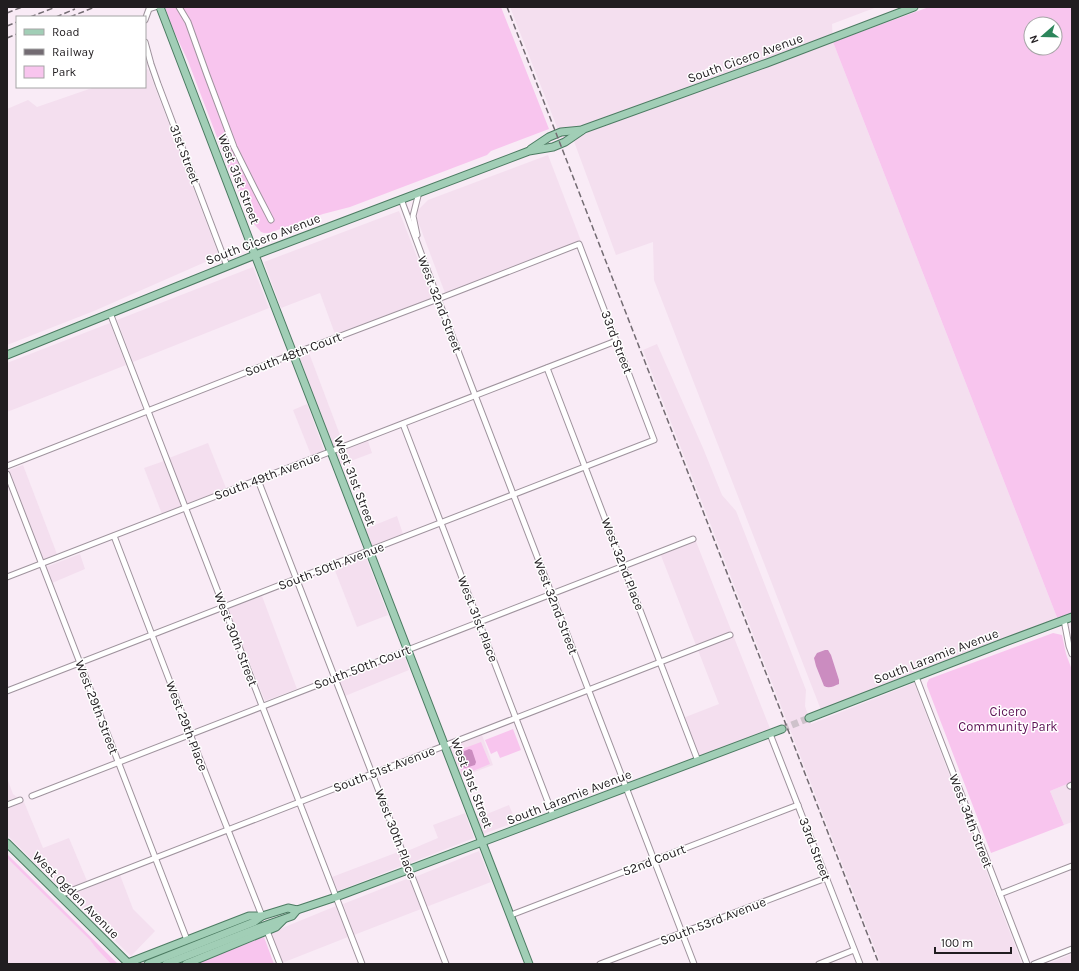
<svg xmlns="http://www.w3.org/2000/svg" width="1079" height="971" viewBox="0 0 1079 971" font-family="Karla,sans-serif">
<rect width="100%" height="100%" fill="#f9ebf6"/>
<!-- built -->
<g fill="#f4dfef">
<path d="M510 7H877L832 24 833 42 1058 620 821 710 654 280 653 242 616 255 572 136 562 140Z"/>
<path d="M148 69 219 256 94 311 7 345V109L28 100 37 107 95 87H145V70Z"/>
<path d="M548 155 581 241 445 293 417 219 418 210 428 200Z"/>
<path d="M399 211 433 298 335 334 320 293 281 308 264 262Z"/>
<path d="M253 267 269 308 133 362 117 320Z"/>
<path d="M110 323 126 365 7 412V363Z"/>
<path d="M657 344 703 448 722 495 736 511 806 690 805 706 811 724 914 683 1022 964H881L643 350Z"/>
<path d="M309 353 343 443 333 447 299 356Z"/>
<path d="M307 404 324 450 311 455 293 410Z"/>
<path d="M368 441 372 453 340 465 336 453Z"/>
<path d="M208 443 226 488 187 504 169 458Z"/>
<path d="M164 461 181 506 162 514 144 468Z"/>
<path d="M23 465 57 554 43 560 9 470Z"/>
<path d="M397 516 403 534 372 546 365 529Z"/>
<path d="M695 539 771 731 699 759 683 718 719 704 660 553Z"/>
<path d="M80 554 85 569 52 583 46 567Z"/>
<path d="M365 555 388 615 357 627 334 568Z"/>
<path d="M262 596 297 689 265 701 228 609Z"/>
<path d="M404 654 409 670 345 696 339 680Z"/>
<path d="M482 735 493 765 461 777 450 748Z"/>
<path d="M7 778 13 794 17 797 7 801Z"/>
<path d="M1072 782V822L1064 825 1050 791Z"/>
<path d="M24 802 43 848 69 838 87 881 64 891 7 835V809Z"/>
<path d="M509 805 516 822 483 834 477 818Z"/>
<path d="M465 813 474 838 410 863 405 852 438 838 433 825Z"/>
<path d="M479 851 491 882 426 907 415 877Z"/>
<path d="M398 852 404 865 338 891 332 877Z"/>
<path d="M7 858 90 940 96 948 111 964H7Z"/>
<path d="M120 875 133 909 155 931 131 956 69 896Z"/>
<path d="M409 878 421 909 354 935 343 904Z"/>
<path d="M336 906 348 937 282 963 270 933Z"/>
<path d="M1072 954V964H1047Z"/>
</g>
<!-- green -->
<g fill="#f8c5ee" fill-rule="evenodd">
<path d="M165 7H501L549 129 491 151 487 155 350 207 323 214 269 233H264L261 232 254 224 250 217 231 174 188 61 171 25Z"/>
<path d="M929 7H1072V615L1058 620 833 42ZM1031 24H1055V48H1031Z"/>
<path d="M1053 633 1062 635 1066 654 1072 670V782L1050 791 1064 825 991 853 927 686V683L929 679Z"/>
<path d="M513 729 521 750 500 758 497 751 491 754 485 740Z"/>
<path d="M481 742 490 764 463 775 454 752Z"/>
<path d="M7 854 118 964H111L96 948 90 940 7 858Z"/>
<path d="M264 937 274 964H192Z"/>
</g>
<!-- water -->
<g fill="#cb8cc0">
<path d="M825 650H828L831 655 839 680V684C834 686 829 689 824 686L816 666 814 658 817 653Z"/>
<path d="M469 749 472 750 476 762 475 765 465 768 463 767 459 755 460 753Z"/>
</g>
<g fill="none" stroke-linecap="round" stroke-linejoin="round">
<!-- major-tunnel -->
<path stroke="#cec2cb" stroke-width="7" stroke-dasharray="7 3.5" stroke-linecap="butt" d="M782 729 809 718"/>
<!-- minor casing -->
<g stroke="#9f939d" stroke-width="7">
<g id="minor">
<path d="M179 7 188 22 207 75 234 147 255 189 271 220"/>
<path d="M145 20 149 9 155 7"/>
<path d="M145 42 151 64 158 84 227 266"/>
<path d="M401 199 438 299 694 964"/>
<path d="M417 235 413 216 419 192"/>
<path d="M110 313 362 964"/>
<path d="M547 368 698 761"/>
<path d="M403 424 553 815"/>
<path d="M7 466 293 354 438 299 579 244 654 440 7 691"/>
<path d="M7 474 187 940"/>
<path d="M258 480 446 964"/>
<path d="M114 536 190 734 262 916"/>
<path d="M7 577 616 341"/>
<path d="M1064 620 1069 646 1072 654"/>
<path d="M916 677 1027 964"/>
<path d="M770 734 860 964"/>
<path d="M1070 786 1072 785"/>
<path d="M32 796 693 539"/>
<path d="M7 805 20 800"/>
<path d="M1000 894 1072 866"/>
<path d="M60 895 730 635"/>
<path d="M511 915 798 805"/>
<path d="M267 931 280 964"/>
<path d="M600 964 826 878"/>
<path d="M819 964 854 950"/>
<path d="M1034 964 1072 949"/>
</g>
</g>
<!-- major casing -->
<g stroke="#4c7b62" stroke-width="9">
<g id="major">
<path d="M160 7 260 268 529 964"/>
<path d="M531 149 549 137 561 132 582 130"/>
<path d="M7 355 255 255 529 151 553 147 565 142 584 129 767 63 914 7"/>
<path d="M809 718 1005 642 1072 617"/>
<path d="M7 843 129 964"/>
<path d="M128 963 249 916H262"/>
<path d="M148 964 254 922 262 916 288 908 297 910 336 897 782 729"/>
<path d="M166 964 258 928 292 916 297 910"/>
<path d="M186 964 276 927 283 920"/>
</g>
</g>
<!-- minor -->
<use href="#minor" stroke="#fff" stroke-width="5"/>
<!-- major -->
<use href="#major" stroke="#a1ceb6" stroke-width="7"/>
<!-- rail -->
<g stroke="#736b72" stroke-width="1.5" stroke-dasharray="6 3" stroke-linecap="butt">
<path d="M507 7 879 964"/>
<path d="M7 13 22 7"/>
<path d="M30 17 56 7"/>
<path d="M56 17 75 9"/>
<path d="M70 17 95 7"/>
<path d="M7 26 17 22"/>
<path d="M7 38 17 34"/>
</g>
</g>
<g text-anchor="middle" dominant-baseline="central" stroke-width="3" stroke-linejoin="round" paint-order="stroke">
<!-- street labels -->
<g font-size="13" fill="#211d20" stroke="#fff">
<text transform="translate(745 58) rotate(-20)">South Cicero Avenue</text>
<text transform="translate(185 154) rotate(69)">31st Street</text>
<text transform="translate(239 179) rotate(69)">West 31st Street</text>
<text transform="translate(263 239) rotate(-21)">South Cicero Avenue</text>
<text transform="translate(440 304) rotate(69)">West 32nd Street</text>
<text transform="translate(617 342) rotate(69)">33rd Street</text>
<text transform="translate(293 354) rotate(-21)">South 48th Court</text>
<text transform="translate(267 476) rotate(-21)">South 49th Avenue</text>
<text transform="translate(355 481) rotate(69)">West 31st Street</text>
<text transform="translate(623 564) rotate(69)">West 32nd Place</text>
<text transform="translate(331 566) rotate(-21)">South 50th Avenue</text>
<text transform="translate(556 606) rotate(69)">West 32nd Street</text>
<text transform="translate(478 619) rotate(69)">West 31st Place</text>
<text transform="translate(236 639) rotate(69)">West 30th Street</text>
<text transform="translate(936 656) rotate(-21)">South Laramie Avenue</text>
<text transform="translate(362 667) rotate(-21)">South 50th Court</text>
<text transform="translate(97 707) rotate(69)">West 29th Street</text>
<text transform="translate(187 726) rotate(69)">West 29th Place</text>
<text transform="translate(384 769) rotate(-21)">South 51st Avenue</text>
<text transform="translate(472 783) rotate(69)">West 31st Street</text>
<text transform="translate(569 797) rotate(-21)">South Laramie Avenue</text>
<text transform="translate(971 821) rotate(69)">West 34th Street</text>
<text transform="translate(396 834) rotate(69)">West 30th Place</text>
<text transform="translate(815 849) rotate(69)">33rd Street</text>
<text transform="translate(654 860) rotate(-21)">52nd Court</text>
<text transform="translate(76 895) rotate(45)">West Ogden Avenue</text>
<text transform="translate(713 921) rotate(-21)">South 53rd Avenue</text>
</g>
<!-- park labels -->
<g font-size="13" fill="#5c1154" stroke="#fff">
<text x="1008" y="711">Cicero<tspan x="1008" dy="15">Community Park</tspan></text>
</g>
</g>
<!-- border -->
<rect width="1079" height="971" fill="none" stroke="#211d20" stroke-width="16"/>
<!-- legend -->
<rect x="16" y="16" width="130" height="72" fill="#ffffff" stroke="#a6a5a6"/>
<rect x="24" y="29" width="20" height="6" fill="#a1ceb6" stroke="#a6a5a6"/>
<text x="52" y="36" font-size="12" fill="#211d20">Road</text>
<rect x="24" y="49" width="20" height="6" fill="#736b72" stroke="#a6a5a6"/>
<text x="52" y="56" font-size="12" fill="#211d20">Railway</text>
<rect x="24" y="66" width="20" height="12" fill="#f8c5ee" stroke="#a6a5a6"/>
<text x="52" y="76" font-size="12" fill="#211d20">Park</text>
<!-- north arrow -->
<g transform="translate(1043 36) rotate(250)"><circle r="19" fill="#ffffff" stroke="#a6a5a6"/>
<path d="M0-3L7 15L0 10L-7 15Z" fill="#2c865b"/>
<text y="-6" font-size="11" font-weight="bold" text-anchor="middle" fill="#211d20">N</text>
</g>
<!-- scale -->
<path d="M935 947v6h76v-6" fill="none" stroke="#211d20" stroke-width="2"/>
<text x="941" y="947" font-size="12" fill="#211d20" stroke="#ffffff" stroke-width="3" paint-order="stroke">100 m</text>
</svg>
